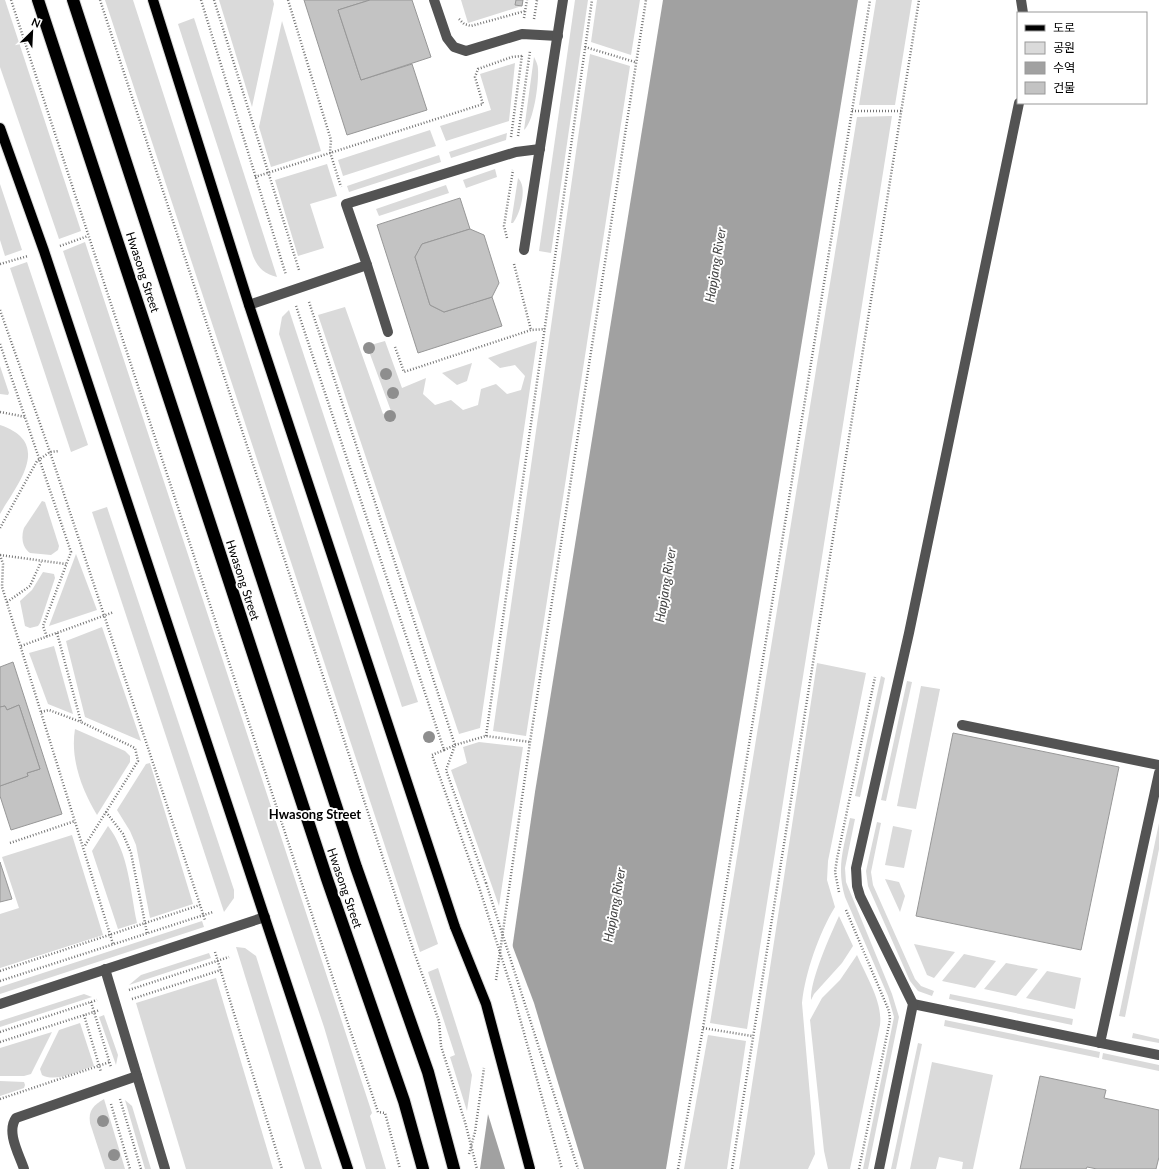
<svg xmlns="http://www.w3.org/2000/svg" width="1159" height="1169" viewBox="0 0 1159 1169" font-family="Lato,'Noto Sans KR',sans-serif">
<rect width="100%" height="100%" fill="#fff"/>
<!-- green -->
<g fill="#dadada">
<path d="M0 0H5L81 231 59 239 0 67Z"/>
<path d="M105 0H133L438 944 420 952Z"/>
<path d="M219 0H273L274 4 252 107Z"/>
<path d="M461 0H523L522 6 468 23Z"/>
<path d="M575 0H588L551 253 539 251Z"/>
<path d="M597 0H640L631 55 591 42Z"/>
<path d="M876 0H912L895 105H859Z"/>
<path d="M194 18 277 277C264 274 258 268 253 256L178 24Z"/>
<path d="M282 21 321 151 271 167 259 127Z"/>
<path d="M590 54 630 66 526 736 493 731Z"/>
<path d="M534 57C536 61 538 65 538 69 539 82 534 122 524 130Z"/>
<path d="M515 63 509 121 446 141 440 126 491 110 480 74Z"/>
<path d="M892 116 747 1029 710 1023 857 117Z"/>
<path d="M430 130 436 146 343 176 338 160Z"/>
<path d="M507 133 506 140 451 158 449 152Z"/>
<path d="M439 155 441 162 349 192 347 186Z"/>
<path d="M327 164 337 196 310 204 324 248 298 256 275 180Z"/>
<path d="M495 169 497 177 466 188 463 180Z"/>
<path d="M518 178C528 187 520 214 513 223H511Z"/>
<path d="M0 184 22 250 5 256 0 240Z"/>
<path d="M446 185 449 193 379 216 376 209Z"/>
<path d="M85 242 372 1113 370 1116 386 1169H366L324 1027 63 251Z"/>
<path d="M27 262 88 445 71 452 10 268Z"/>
<path d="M345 307 383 414 391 411 367 346 385 341 402 388 426 378 423 394 435 405 451 400 463 410 478 405 481 389 496 384 507 394 521 390 525 376 515 365 500 368 488 358 537 341 480 728 459 734 318 315Z"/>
<path d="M289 310 418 702 402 707 279 334 282 317Z"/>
<path d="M472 363 467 381 457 385 442 373Z"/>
<path d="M0 366 9 393 8 395 0 394Z"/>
<path d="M0 425C53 443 18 483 0 514Z"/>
<path d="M42 501 45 502 59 546 58 550 51 555 30 553C22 547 21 537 24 528Z"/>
<path d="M107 507 234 890V898L224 912 92 512Z"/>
<path d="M76 554 97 610 49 626Z"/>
<path d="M43 572 54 574 55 578 40 623 38 626 30 628 25 626 20 601 32 590Z"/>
<path d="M102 627 141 741 85 717 66 641Z"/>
<path d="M54 646 73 714 48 704 29 653Z"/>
<path d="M817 663 866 673 828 861 827 880 835 907C819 933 805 973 802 1003L815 1154 808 1169H739Z"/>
<path d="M881 676 885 678 860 797 855 796Z"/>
<path d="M907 681 912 682 886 801 881 800Z"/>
<path d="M921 686 940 689 916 809 897 806Z"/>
<path d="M75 729 125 751 130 756V762L97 815C82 790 70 759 75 729Z"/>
<path d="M479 742 523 747 499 906 451 770 467 763 463 747Z"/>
<path d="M150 763 193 904 150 918 136 845 130 831 117 810 146 764Z"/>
<path d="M850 818 855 819 845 868 846 882 892 994 899 1017 868 1169H863L894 1017 888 996 845 897C836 867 844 847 850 818Z"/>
<path d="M877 822 881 823 871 872 873 885 915 979 921 986 934 991 932 996 918 991 910 981 868 886 866 871Z"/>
<path d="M1159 823V849L1125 1017 1119 1016Z"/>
<path d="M108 826C129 853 130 890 137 923L118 929 92 851Z"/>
<path d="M893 826 912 830 904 868 885 865Z"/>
<path d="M72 835 103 935 0 968V914L19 908 2 857Z"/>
<path d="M885 879 899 882 905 896 900 912Z"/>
<path d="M839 916 853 946 842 963 814 994 811 1000C810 980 830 936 839 916Z"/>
<path d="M202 921 204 927 0 994V987Z"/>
<path d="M914 944 955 952 934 978 927 975Z"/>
<path d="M236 947 245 948 256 956 322 1169H305Z"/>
<path d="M209 953 211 958 129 985 141 975Z"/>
<path d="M964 954 996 961 975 988 942 981Z"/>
<path d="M857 955C866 976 883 1002 880 1025L850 1169H828L824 1151 810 1020 822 998 840 980Z"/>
<path d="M1006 963 1038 969 1016 996 984 989Z"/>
<path d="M438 968 472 1075 467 1111 450 1057 455 1055 428 972Z"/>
<path d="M1047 971 1081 978 1075 1009 1026 998Z"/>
<path d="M216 978 273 1169H186L136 1003Z"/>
<path d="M84 994 92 997 0 1027V1021Z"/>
<path d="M950 994 1073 1019 1072 1025 949 999Z"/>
<path d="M104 1015 118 1055 116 1065 99 1017Z"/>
<path d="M945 1020 1100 1052 1099 1058 944 1026Z"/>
<path d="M80 1023 94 1066C80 1070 56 1083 42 1075L40 1069 59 1030Z"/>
<path d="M52 1032 31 1074 24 1076H0V1048Z"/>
<path d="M1133 1033 1159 1039V1043L1132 1038Z"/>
<path d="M708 1035 746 1041 727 1169H684Z"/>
<path d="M918 1043 922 1044 896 1169H891Z"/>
<path d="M1103 1053 1159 1065V1071L1102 1059Z"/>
<path d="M932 1062 993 1075 973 1169H962L963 1162 939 1157 936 1169H910Z"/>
<path d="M0 1081 24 1082 25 1085 24 1088 0 1096Z"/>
<path d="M104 1099 125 1169H105L90 1123C88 1110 94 1105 104 1099Z"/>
<path d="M125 1100 132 1106 151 1169H145Z"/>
</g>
<!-- water -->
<path fill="#a1a1a1" d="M663 0H858L666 1169H480L535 792Z"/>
<!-- pier -->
<path fill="#fff" d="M511 942 534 1003 584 1169H505L487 1111Z"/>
<!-- building -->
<g fill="#c3c3c3" stroke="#979797">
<path d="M304 0H370L338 10 361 80 412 64 427 110 347 135Z"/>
<path d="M370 0H412L431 57 361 80 338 10Z"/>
<path d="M516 0H523L522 6 515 5Z"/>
<path d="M460 198 470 229 422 244 415 257 430 305 444 312 492 297 502 326 418 353 377 225Z"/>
<path d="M470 229 484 235 499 283 492 297 444 312 430 305 415 257 422 244Z"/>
<path d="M13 662 62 814 11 830 0 796V786L28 776 27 773 40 769 19 705 7 710 5 706 0 707V667Z"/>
<path d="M19 705 40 769 27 773 28 776 0 786V707L5 706 7 710Z"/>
<path d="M953 733 1119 767 1081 950 916 916Z"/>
<path d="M0 862 12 899 0 902Z"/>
<path d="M1040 1076 1106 1090 1104 1098 1159 1110V1157L1156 1169H1097L1087 1167 1086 1169H1020Z"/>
</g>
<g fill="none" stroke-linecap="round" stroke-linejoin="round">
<!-- major casing -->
<g stroke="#dbdbdb" stroke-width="12">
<g id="major">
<path d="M153 0 249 305 455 927"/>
<path d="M0 128 44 251 348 1169"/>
</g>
</g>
<!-- highway casing -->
<g stroke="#dbdbdb" stroke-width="14">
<g id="highway">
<path d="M38 0 327 879 404 1101 423 1169"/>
<path d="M73 0 356 867 428 1072 454 1169"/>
</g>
</g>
<!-- path -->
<g stroke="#757575" stroke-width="2.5" stroke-dasharray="1 2" stroke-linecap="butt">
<path d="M11 0 346 1018 378 1112 385 1113 400 1169"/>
<path d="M100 0 414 952 439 1021 441 1046"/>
<path d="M201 0 286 275"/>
<path d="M214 0 299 270"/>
<path d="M288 0 331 140 330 152 341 187"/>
<path d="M524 18 527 0"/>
<path d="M459 19 464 24 471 26 525 11"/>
<path d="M534 19 537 0"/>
<path d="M585 47 635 62"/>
<path d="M852 111H901"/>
<path d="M518 136 530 51"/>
<path d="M511 137 522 55"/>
<path d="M255 177 483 104 475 77 478 69 512 57 522 56"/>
<path d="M507 238 504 226 513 170"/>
<path d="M60 246 88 236"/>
<path d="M0 264 28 256"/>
<path d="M514 264 531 330"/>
<path d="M309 302 455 745 446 770 486 883"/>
<path d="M296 306 444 750 432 755 479 887"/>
<path d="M0 310 50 452 205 920"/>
<path d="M0 344 71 552 43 626 47 637"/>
<path d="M395 347 404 372 531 330 545 329"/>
<path d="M0 412 26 417"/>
<path d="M0 528 37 461 50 452 59 451"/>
<path d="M0 555 3 564 2 587 113 944"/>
<path d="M0 555 66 564"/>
<path d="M7 602 30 586 41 562"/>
<path d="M57 633 81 722 135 748 138 761 84 847"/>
<path d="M21 646 114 612"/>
<path d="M41 712 49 710 81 722"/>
<path d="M486 736 592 0"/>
<path d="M444 750 455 745 486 736 530 742"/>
<path d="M106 812 123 834 131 853 147 933"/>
<path d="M10 843 75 821"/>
<path d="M839 892 835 872 837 859 875 677"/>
<path d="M846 910 889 1011 890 1020 859 1169"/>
<path d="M215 952 282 1169"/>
<path d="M0 971 200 905"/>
<path d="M496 980 530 742 646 0"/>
<path d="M0 981 213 912"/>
<path d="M129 990 229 957"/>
<path d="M132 999 221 970"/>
<path d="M91 1002 111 1067"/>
<path d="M84 1015 101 1072"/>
<path d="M703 1028 752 1036"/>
<path d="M0 1032 97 1000"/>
<path d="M0 1042 100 1010"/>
<path d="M0 1099 110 1062"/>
<path d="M120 1099 141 1169"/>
<path d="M111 1104 130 1169"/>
<path d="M469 1154 475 1132 484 1068"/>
<path d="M678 1169 703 1028 870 0"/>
<path d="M732 1169 919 0"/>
</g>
<!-- minor -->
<g stroke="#535353" stroke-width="10">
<path d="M434 0 447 38 454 47 466 51 522 34 558 36"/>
<path d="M1021 0 1023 13"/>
<path d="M524 250 563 0"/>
<path d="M367 265 388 332"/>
<path d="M249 305 367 265 346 204 516 152 540 149"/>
<path d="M962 725 1159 765"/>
<path d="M105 969 165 1169"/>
<path d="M0 1004 265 917"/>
<path d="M913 1004 1159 1055"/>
<path d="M1100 1043 1159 773"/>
<path d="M24 1169C19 1154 6 1132 16 1118L137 1076"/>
<path d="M879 1169 913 1004 860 896 857 886 856 868 909 633 1019 103"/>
</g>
<!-- major -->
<use href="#major" stroke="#000" stroke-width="10"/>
<!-- highway -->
<use href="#highway" stroke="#000" stroke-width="12"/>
<!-- major-bridge casing -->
<g stroke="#dbdbdb" stroke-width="12" stroke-linecap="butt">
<path id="major-bridge" d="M455 927 486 1004 530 1169"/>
</g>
<!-- path-bridge -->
<g stroke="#757575" stroke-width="2.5" stroke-dasharray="1 2" stroke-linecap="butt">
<path d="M486 883 578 1169"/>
<path d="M479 887 512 990 562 1169"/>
<path d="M441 1046 465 1122 477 1169"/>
</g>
<!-- major-bridge -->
<use href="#major-bridge" stroke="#000" stroke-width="10"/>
</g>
<!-- trees -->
<g fill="#8e8e8e">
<circle cx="369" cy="348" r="6"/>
<circle cx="386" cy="374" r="6"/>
<circle cx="393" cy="393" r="6"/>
<circle cx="390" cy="416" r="6"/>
<circle cx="429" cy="737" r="6"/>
<circle cx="103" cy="1121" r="6"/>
<circle cx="114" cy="1155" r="6"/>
</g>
<g text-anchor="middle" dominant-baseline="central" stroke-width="4" stroke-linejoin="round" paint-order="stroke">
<!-- street labels -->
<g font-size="12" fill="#000" stroke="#fff">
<text transform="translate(143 272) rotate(72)">Hwasong Street</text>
<text transform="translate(243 580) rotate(72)">Hwasong Street</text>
<text transform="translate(345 888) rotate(71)">Hwasong Street</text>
</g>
<!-- water labels -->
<g font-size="13" font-style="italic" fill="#424242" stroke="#fff">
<text transform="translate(715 265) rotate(-81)">Hapjang River</text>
<text transform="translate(665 585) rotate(-81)">Hapjang River</text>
<text transform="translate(614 905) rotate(-80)">Hapjang River</text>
</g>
<!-- neighbourhood labels -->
<g font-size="13" font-weight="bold" fill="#000" stroke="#fff">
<text x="315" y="814">Hwasong Street</text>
</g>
</g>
<!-- legend -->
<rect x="1017" y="12" width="130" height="92" fill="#ffffff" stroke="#999999"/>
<rect x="1025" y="25" width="20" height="6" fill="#000000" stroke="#999999"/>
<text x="1053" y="32" font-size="12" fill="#000000">도로</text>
<rect x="1025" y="42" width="20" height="12" fill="#dadada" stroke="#999999"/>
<text x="1053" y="52" font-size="12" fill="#000000">공원</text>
<rect x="1025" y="62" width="20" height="12" fill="#a1a1a1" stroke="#999999"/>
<text x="1053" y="72" font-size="12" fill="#000000">수역</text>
<rect x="1025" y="82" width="20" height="12" fill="#c3c3c3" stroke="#999999"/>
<text x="1053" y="92" font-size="12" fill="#000000">건물</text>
<!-- north arrow -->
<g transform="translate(32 32) rotate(24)" stroke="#ffffff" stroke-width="3" paint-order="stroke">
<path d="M0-3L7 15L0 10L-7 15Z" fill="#000000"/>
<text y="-6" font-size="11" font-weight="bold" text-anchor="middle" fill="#000000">N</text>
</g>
</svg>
